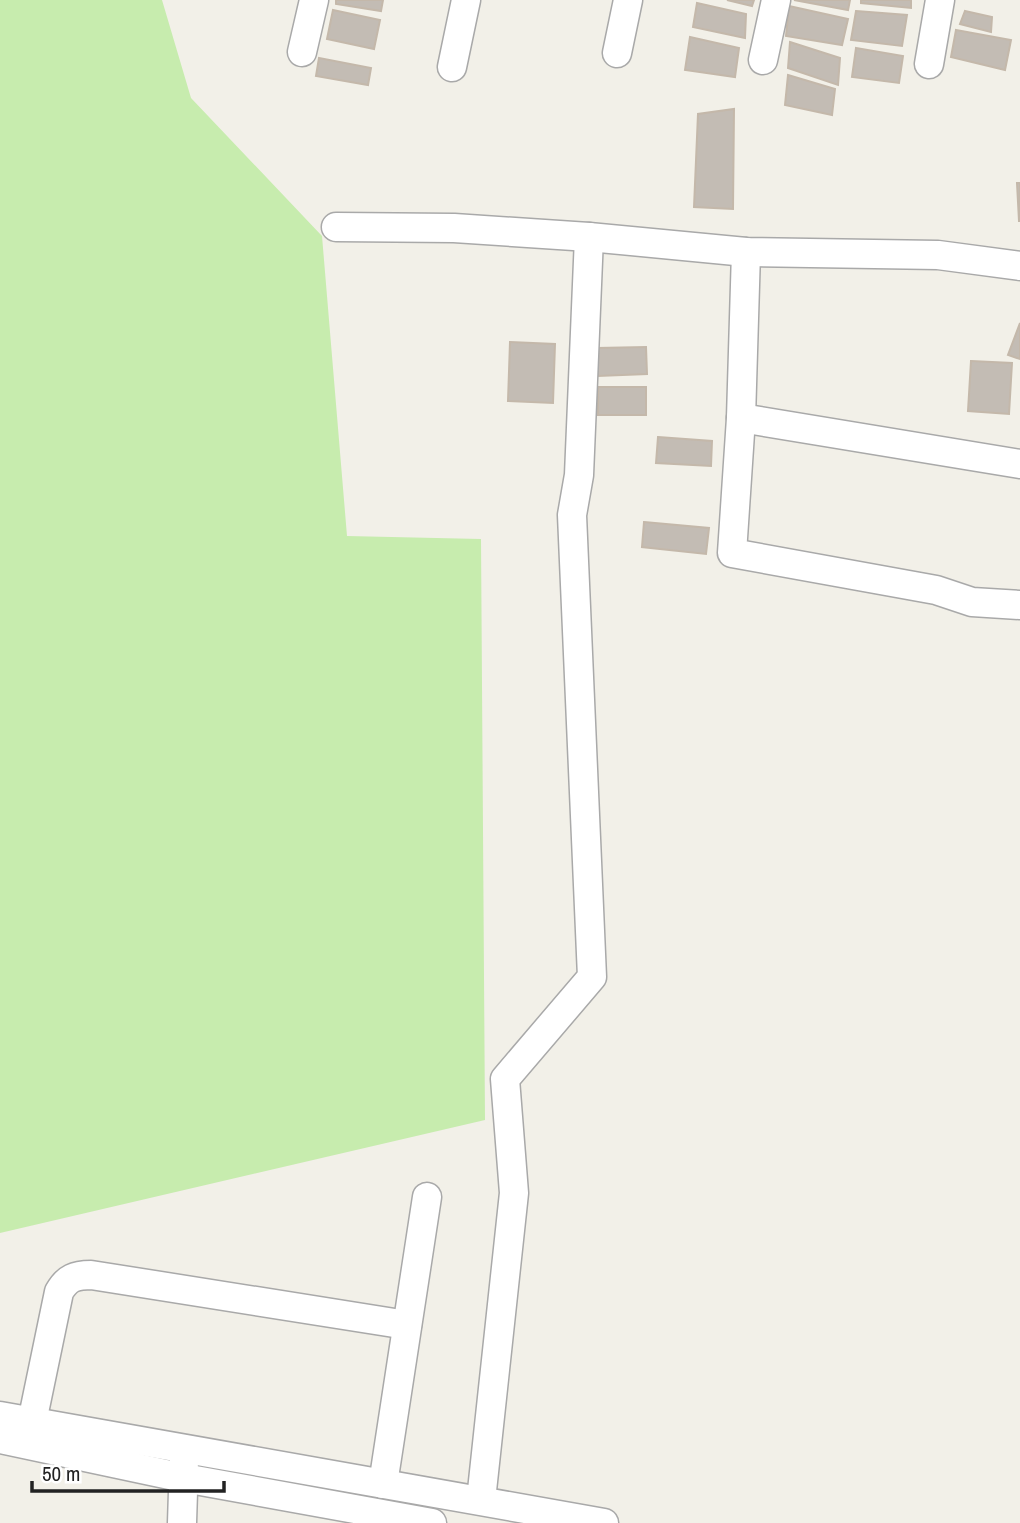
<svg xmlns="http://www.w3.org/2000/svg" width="1020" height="1523" viewBox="0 0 1020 1523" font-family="'Archivo Narrow',sans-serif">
<rect width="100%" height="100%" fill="#f2f0e8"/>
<!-- grass -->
<path fill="#c7ecae" d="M0 0H162L191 98 322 236 347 536 481 539 485 1120 0 1233Z"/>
<!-- building -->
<g fill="#c3bcb4" stroke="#c4b8aa" stroke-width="2">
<path d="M336 0H383L381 11 336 4Z"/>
<path d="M727 0H754L752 6Z"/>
<path d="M794 0H850L848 10Z"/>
<path d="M861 0H911V8L861 3Z"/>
<path d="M697 3 746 14 745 38 693 27Z"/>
<path d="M789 6 848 19 842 45 786 36Z"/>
<path d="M333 10 380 20 374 49 327 39Z"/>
<path d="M856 11 907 15 902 46 851 40Z"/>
<path d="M965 11 992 17 991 32 960 24Z"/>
<path d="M956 30 1011 40 1005 70 951 57Z"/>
<path d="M690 37 739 48 735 77 685 70Z"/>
<path d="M790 42 840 58 838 85 788 68Z"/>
<path d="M856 48 903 56 899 83 852 77Z"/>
<path d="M319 58 371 68 368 85 316 76Z"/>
<path d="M788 75 835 89 832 115 785 105Z"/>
<path d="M734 109 733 209 694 207 698 114Z"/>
<path d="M1017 183H1020V221H1019Z"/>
<path d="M1020 323V359L1008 355Z"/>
<path d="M510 342 555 344 553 403 508 401Z"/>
<path d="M646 347 647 374 598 376 597 348Z"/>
<path d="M971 361 1012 363 1009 414 968 411Z"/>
<rect x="598" y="387" width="48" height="28"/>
<path d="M658 437 712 441 711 466 656 463Z"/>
<path d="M644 522 709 528 706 554 642 547Z"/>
</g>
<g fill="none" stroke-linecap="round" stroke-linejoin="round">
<!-- minor casing -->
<g stroke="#a9a9a9" stroke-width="31">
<g id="minor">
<path d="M302 52 314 0"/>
<path d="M617 53 628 0"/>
<path d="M763 60 776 0"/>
<path d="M929 64 940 0"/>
<path d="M452 67 466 0"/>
<path d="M336 227 454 228 589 237 746 252 938 255 1020 266"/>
<path d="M746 252 741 418 732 553 936 590 972 602 1020 605"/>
<path d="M741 418 1020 464"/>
<path d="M0 1416 604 1523"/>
<path d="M32 1422 59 1292C67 1278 75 1275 91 1275L407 1325"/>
<path d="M0 1439 184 1478 432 1523"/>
<path d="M383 1484 427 1197"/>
<path d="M481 1500 514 1193 505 1079 592 977 572 515 579 475 589 237"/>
<path d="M182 1523 184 1460"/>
</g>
</g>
<!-- minor -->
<use href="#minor" stroke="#fff" stroke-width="28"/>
</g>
<!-- scale -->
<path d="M32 1481v10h192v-10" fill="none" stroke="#222222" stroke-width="3.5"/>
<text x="42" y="1481" font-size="21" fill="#222222" stroke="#ffffff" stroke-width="5" paint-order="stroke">50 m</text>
</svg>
